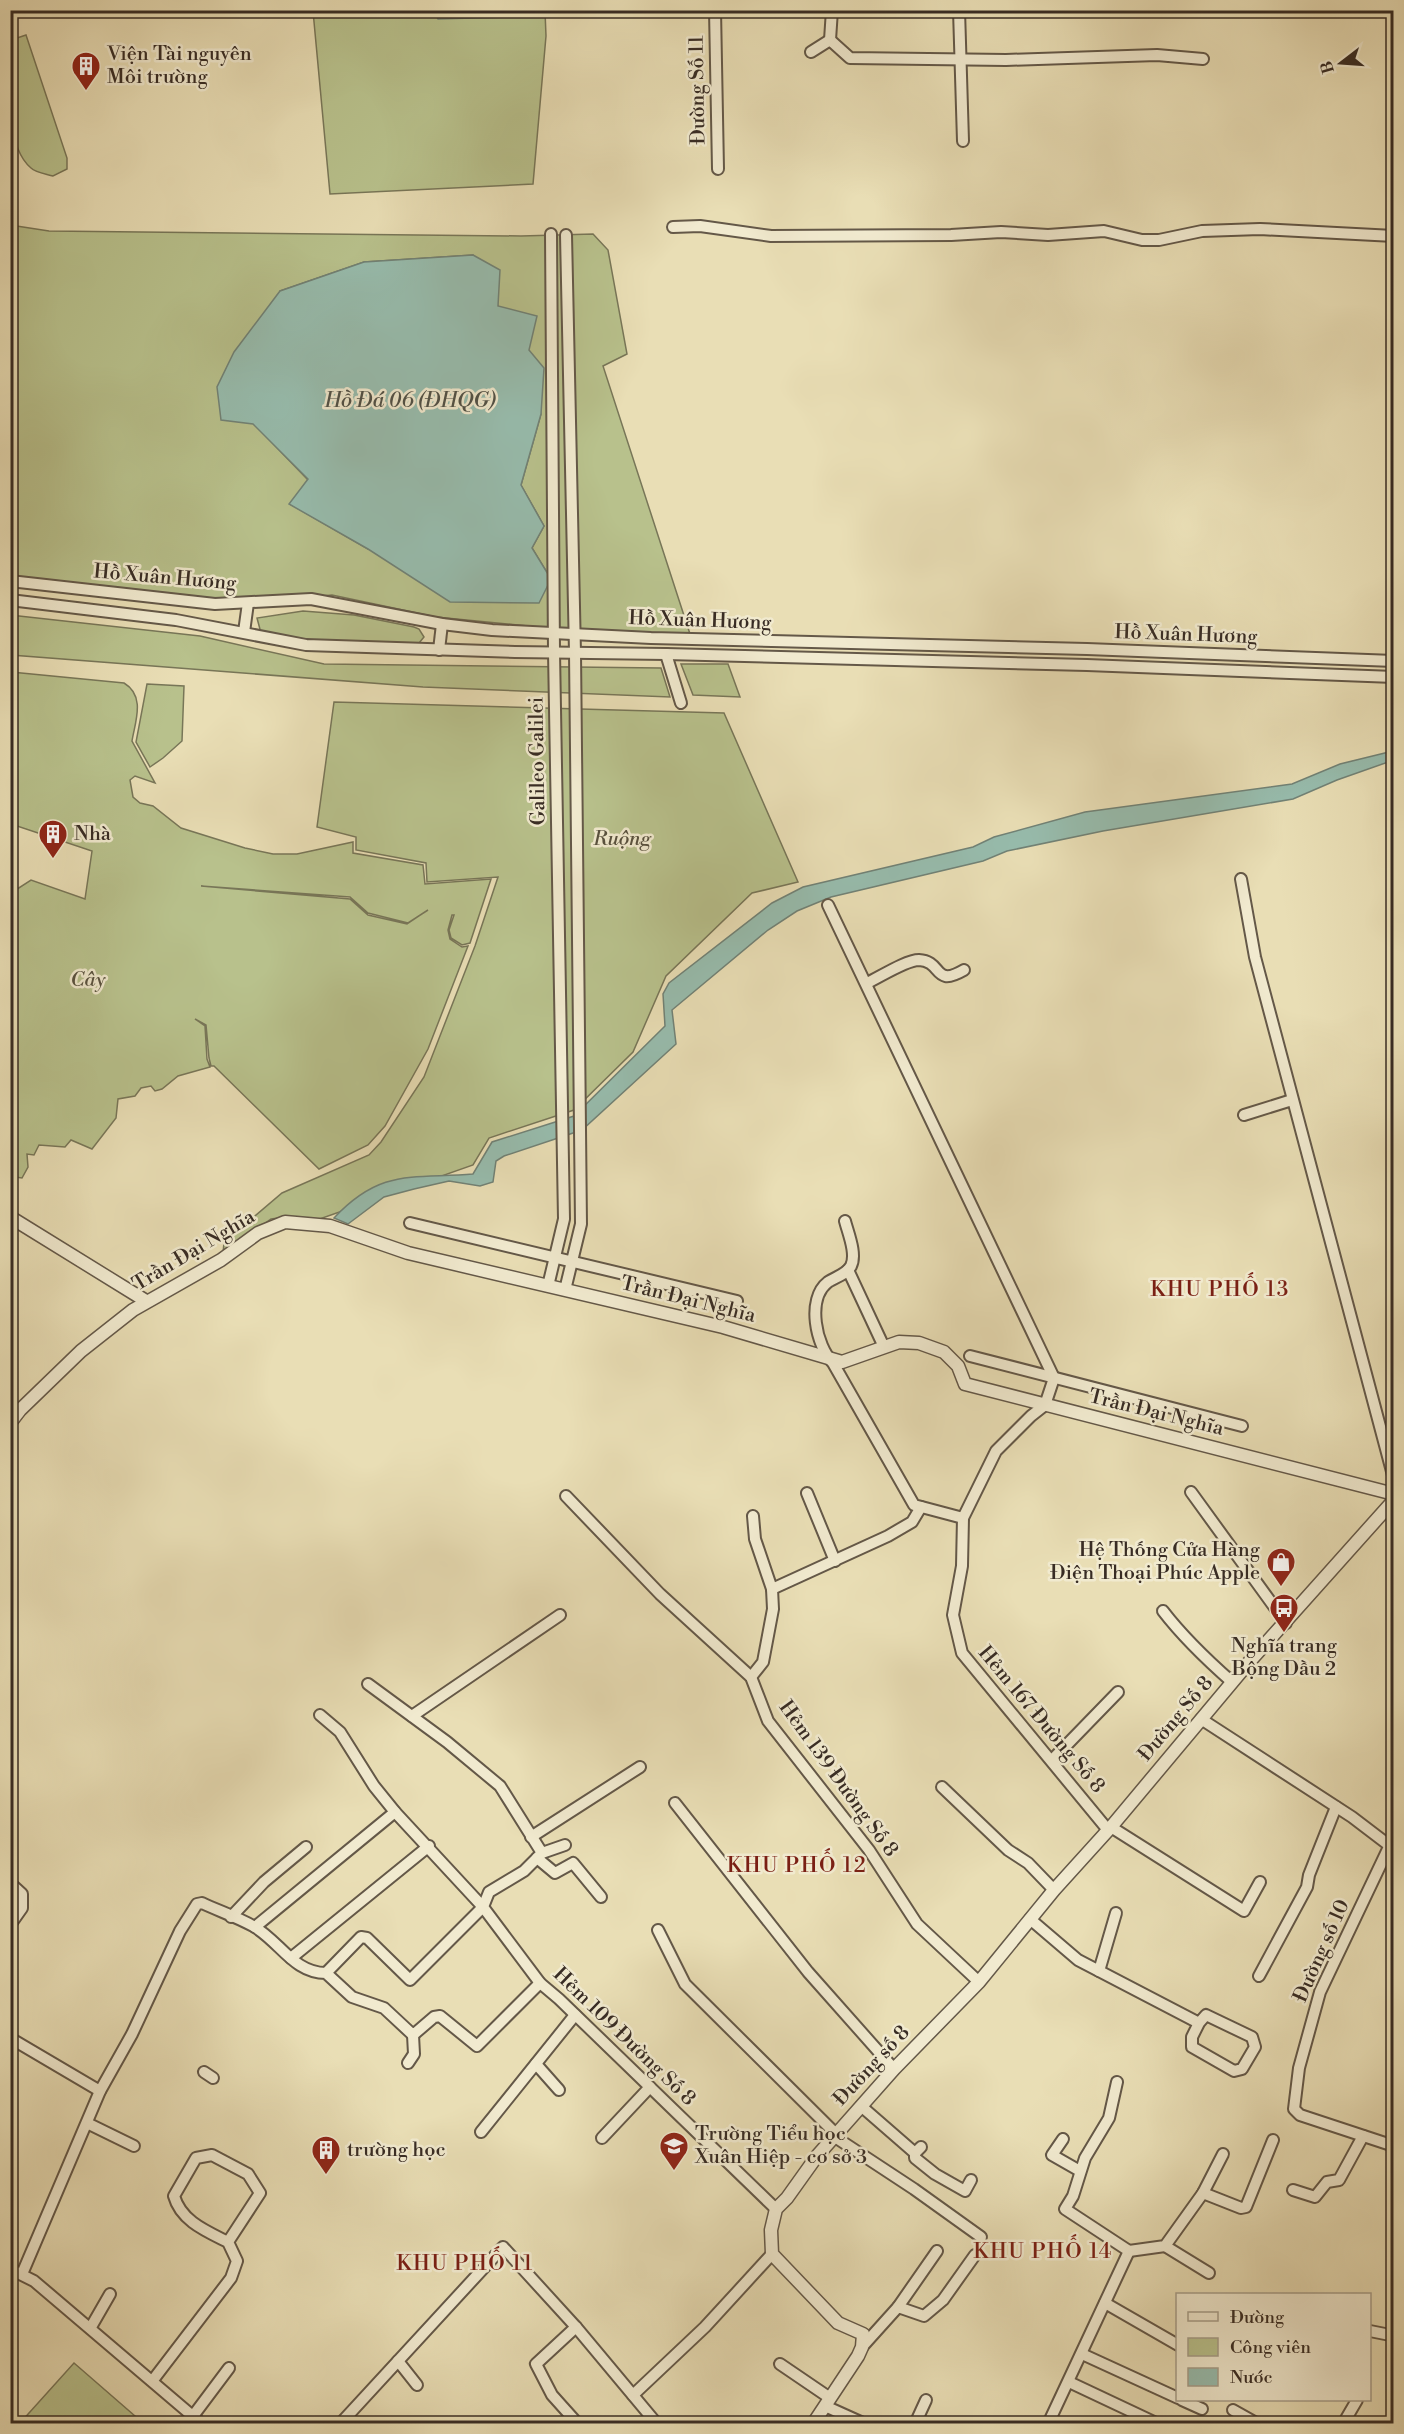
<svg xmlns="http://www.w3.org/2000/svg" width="1404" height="2434" viewBox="0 0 1404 2434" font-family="'Libre Bodoni',serif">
<rect width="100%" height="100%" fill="#e9deb5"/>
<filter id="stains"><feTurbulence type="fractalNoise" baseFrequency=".00333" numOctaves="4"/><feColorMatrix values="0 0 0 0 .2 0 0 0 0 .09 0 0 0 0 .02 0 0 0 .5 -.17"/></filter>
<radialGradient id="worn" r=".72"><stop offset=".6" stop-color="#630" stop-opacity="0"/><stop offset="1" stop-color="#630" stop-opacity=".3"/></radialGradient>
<!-- green -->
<g fill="#b8c18c" stroke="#787658" stroke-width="1.5" fill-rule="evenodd">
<path d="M313 11H433L438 18 540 16V11H545L546 36 533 184 330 194Z"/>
<path d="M26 35 67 158V169L53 176C47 174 36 173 31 168 3 145 10 74 11 40Z"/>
<path d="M10 225 49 231 521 236 593 234 608 250 627 354 603 366 690 634 548 628 436 617 332 595 231 605 11 581ZM473 255 498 306 528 350 541 414 521 485 544 526 532 548 551 579 368 549 290 504 308 480 253 423 280 291 364 262Z"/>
<path d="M303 611 354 615 414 627 419 629 424 637 419 643 405 648 310 642 261 633 257 618Z"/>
<path d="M10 615 200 636 324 664 661 668 670 697 423 687 11 655Z"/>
<path d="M681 664H728L740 697 693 695Z"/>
<path d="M11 672 124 683C146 696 135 722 132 741L155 783 135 776 130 780 133 797 140 803 153 806 181 828 245 848 273 854H297L353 842V853L423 865 425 884 491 879 470 943 462 945 451 938 449 930 454 915H452L448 930 450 939 462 947 468 946 428 1049 385 1126 368 1145 319 1169 214 1066H211L209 1058 206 1025 195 1019 205 1026 207 1059 210 1067 178 1076 162 1089 155 1091 151 1086 141 1088 135 1096 118 1099 116 1118 92 1149 71 1140 65 1147 39 1145 34 1155 27 1154 28 1167 22 1178 15 1177 11 1182V893L31 880 85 899 92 851 11 824ZM201 886 350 897 368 913 408 923 428 910 407 924 368 915 350 899Z"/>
<path d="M147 684 184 686 182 741 163 758 150 767 136 742Z"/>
<path d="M334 702 724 713 798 882 752 893 666 976 633 1052 574 1110 489 1138 473 1165 314 1221 287 1217 271 1219 223 1254 224 1242 282 1193 369 1155 381 1142 424 1077 475 946 498 877 427 882 426 863 356 850V837L317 827Z"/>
<path d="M74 2363 143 2423H20Z"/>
</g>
<!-- water -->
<g fill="#97bcad" stroke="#718276" stroke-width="1.5">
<path d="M540 11V16L438 19 433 11Z"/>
<path d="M473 255 500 270 498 306 537 316 529 350 544 368 541 414 521 485 544 526 532 548 551 579 539 603 450 602 368 549 289 504 308 479 253 424 221 420 217 387 234 352 280 291 364 262Z"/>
<path d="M1393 751V763L1391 761 1337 780 1293 799 1103 831 1007 851 983 861 831 897 797 911 768 930 672 1010 676 1044 582 1130 504 1156 496 1161 493 1182 480 1186 449 1181 414 1189 384 1197 348 1224 334 1218C381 1168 412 1179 473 1174L492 1142 574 1116 665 1026 663 994 669 983 772 903 803 887 973 847 994 837 1085 812 1292 784 1340 764Z"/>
</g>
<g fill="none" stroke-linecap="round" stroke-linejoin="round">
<!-- minor casing -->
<g stroke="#645848" stroke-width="14">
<g id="minor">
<path d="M715 10 718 169"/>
<path d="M959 10 963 141"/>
<path d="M830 40 832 10"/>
<path d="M811 52 830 40 850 58 1006 60 1157 55 1203 59"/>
<path d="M673 227 700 226 771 236 951 235 1001 232 1048 235 1104 231 1142 240H1159L1202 231 1260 229 1394 236"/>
<path d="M10 581 215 604 311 599 442 624 492 630 651 638 1087 649 1394 661"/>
<path d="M10 600 176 620 306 645 515 652 666 654 1087 665 1394 677"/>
<path d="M244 632 248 603"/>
<path d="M439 650 442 624"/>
<path d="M666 654 681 703"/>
<path d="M1241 879 1255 957 1394 1479"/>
<path d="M828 905 1054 1378 1045 1405 1031 1416 996 1451 963 1518 962 1566 953 1615 962 1653 1108 1830"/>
<path d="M867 983C880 977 906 960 919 960 943 961 933 988 964 970"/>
<path d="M1244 1115 1292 1100"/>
<path d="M845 1221C848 1233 857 1254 851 1266 846 1275 835 1277 828 1282 806 1299 816 1346 833 1363L914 1505 963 1518"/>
<path d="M410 1223 737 1301"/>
<path d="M848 1270 884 1347"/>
<path d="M548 1286 564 1219 554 652 551 234"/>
<path d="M565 1290 581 1224 575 653 566 235"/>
<path d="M970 1356 1242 1426"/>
<path d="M1191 1492 1286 1623"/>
<path d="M807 1493 835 1561"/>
<path d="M566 1496 660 1594 751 1677 768 1721 869 1850 917 1924 979 1982"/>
<path d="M772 1589 888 1536 912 1522 921 1507"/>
<path d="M1163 1611C1183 1637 1207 1660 1232 1682"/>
<path d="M751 1677 763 1662 773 1609 772 1589 755 1539 753 1516"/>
<path d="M368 1684 447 1742 500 1786 542 1853"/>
<path d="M320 1715 340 1732 374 1786 395 1812 483 1907 410 1980 367 1938 361 1937 326 1973"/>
<path d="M412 1716 560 1615"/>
<path d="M1201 1719 1352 1817 1394 1849"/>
<path d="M1052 1760 1118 1692"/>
<path d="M942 1787 1008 1850 1028 1863 1054 1890"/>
<path d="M675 1803 808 1972 894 2069"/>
<path d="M1111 1827 1244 1911 1260 1882"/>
<path d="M531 1837 640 1767"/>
<path d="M565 1845 542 1853 524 1871 489 1892 483 1907 540 1983 559 1999 776 2209"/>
<path d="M1389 1847 1320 1992 1299 2068 1294 2109 1300 2115 1394 2146"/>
<path d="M537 1858 555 1873 573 1863 601 1897"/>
<path d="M10 1883 22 1894V1908L10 1925"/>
<path d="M231 1917 264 1882 306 1847"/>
<path d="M1030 1919 1078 1960 1199 2023 1206 2015 1252 2037 1255 2047 1242 2069 1234 2071 1192 2047V2037L1199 2023"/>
<path d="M255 1927 395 1812"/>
<path d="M658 1930 685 1984 836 2134"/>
<path d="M291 1958 429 1846"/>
<path d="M1099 1971 1116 1913"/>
<path d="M1259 1976 1307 1887 1309 1875 1336 1807"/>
<path d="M10 2038 100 2091"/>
<path d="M408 2063 414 2054 413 2035"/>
<path d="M536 2064 559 2090"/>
<path d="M204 2072 213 2078"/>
<path d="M861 2106 915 2153 921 2147"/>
<path d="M87 2123 134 2146"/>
<path d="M481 2132 575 2015"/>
<path d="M835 2137 914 2189 981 2237"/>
<path d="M602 2138 650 2087"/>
<path d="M1063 2139 1052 2155 1080 2171"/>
<path d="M915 2153V2158L935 2174 965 2191 971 2180"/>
<path d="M1293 2190 1315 2197 1327 2182 1339 2180 1363 2136"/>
<path d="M1203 2193 1241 2208 1246 2207 1273 2140"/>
<path d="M1165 2246 1209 2273"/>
<path d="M1129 2251 1165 2246 1203 2193 1223 2154"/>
<path d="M10 2269 34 2281 202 2424"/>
<path d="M22 2274 100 2091 132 2034 180 1931 197 1904 202 1903C219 1911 237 1917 253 1926 280 1941 293 1973 326 1973L352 1997 384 2008 413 2035 434 2017 440 2016 477 2046 540 1983"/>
<path d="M1105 2303 1178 2345"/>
<path d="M898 2307 937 2251"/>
<path d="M91 2327 110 2294"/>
<path d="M576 2327 536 2364 552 2395 578 2424"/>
<path d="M1370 2331 1390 2335"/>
<path d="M862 2347 898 2307 924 2316 943 2300 975 2255"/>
<path d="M1082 2354 1178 2398"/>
<path d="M398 2361 417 2385"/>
<path d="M780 2364 830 2398"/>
<path d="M153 2380 231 2278 237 2261 228 2242 260 2193 248 2174 212 2155 196 2158 174 2196C181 2221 206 2231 228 2242"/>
<path d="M1069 2382 1156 2423"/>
<path d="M633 2395 705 2327 772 2254"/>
<path d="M1182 2400 1202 2409"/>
<path d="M825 2406 865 2424"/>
<path d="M1233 2410 1258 2424"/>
<path d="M193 2416 229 2368"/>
<path d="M340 2424 503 2247 576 2327 657 2424"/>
<path d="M915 2424 926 2400"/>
<path d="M1048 2424 1129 2251 1065 2209 1073 2196 1085 2158 1109 2118 1117 2082"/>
<path d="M1343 2424 1357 2400"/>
</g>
</g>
<!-- tertiary casing -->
<g stroke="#645848" stroke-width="15">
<g id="tertiary">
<path d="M10 1217 146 1301"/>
<path d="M10 1423 20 1410 81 1351 133 1310 221 1260 258 1233 285 1222 330 1226 408 1253 723 1327 842 1362 899 1342 919 1343 944 1352 958 1366 965 1384 1394 1494"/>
<path d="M813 2424 858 2356 862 2347 863 2334 838 2323 772 2254 771 2230 776 2209 787 2198 817 2156 894 2069 979 1982 1054 1890 1111 1827 1250 1661 1394 1500"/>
</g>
</g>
<!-- minor -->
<use href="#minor" stroke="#f1eacf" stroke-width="10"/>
<!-- tertiary -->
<use href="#tertiary" stroke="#f1eacf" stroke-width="12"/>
</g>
<!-- icons -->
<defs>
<g id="building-pin" transform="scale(1.5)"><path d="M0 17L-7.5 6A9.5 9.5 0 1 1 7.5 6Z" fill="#8f2418" stroke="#f1eacf"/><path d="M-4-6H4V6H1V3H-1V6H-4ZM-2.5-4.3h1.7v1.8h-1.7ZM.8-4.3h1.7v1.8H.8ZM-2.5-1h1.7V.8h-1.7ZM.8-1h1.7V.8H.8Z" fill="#fff"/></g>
<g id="shop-pin" transform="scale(1.5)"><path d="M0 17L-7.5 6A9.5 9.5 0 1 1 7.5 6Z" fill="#8f2418" stroke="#f1eacf"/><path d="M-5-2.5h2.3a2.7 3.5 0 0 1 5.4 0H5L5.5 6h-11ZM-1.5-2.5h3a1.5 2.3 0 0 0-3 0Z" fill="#fff"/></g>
<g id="bus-pin" transform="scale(1.5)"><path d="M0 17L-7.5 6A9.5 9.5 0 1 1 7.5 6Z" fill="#8f2418" stroke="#f1eacf"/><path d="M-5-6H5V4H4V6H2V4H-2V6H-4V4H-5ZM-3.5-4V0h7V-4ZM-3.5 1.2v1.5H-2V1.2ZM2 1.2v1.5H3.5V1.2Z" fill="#fff"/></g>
<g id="school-pin" transform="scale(1.5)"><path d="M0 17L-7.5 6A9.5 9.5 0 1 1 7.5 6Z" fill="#8f2418" stroke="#f1eacf"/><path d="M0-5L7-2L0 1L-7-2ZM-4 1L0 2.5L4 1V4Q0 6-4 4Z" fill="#fff"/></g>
</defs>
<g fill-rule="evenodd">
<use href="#building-pin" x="86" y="66"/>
<use href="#building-pin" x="53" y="834"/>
<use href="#shop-pin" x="1281" y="1562"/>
<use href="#bus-pin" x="1284" y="1608"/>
<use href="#school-pin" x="674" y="2146"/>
<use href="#building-pin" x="326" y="2150"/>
</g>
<g text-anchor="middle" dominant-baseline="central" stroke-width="5" stroke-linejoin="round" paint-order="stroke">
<!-- poi labels -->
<g font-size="20" fill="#382c24" stroke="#f1eacf" text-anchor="start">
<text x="107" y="54">Viện Tài nguyên<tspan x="107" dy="23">Môi trường</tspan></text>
<text x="74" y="834">Nhà</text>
<text x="1260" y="1550" text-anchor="end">Hệ Thống Cửa Hàng<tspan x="1260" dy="23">Điện Thoại Phúc Apple</tspan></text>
<text x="1284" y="1646" text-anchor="middle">Nghĩa trang<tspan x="1284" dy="23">Bộng Dầu 2</tspan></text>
<text x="695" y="2134">Trường Tiểu học<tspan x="695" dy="23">Xuân Hiệp - cơ sở 3</tspan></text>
<text x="347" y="2150">trường học</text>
</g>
<!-- street labels -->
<g font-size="20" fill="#382c24" stroke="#f1eacf">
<text transform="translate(698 90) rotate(-91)">Đường Số 11</text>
<text transform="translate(165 578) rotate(5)">Hồ Xuân Hương</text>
<text transform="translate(700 621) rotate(2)">Hồ Xuân Hương</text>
<text transform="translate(1186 635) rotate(2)">Hồ Xuân Hương</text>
<text transform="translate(538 761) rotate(-91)">Galileo Galilei</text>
<text transform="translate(194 1251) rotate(-31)">Trần Đại Nghĩa</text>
<text transform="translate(688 1300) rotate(14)">Trần Đại Nghĩa</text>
<text transform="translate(1156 1413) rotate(14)">Trần Đại Nghĩa</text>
<text transform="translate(1176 1719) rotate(-50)">Đường Số 8</text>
<text transform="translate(1041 1720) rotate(50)">Hẻm 167 Đường Số 8</text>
<text transform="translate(838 1779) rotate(54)">Hẻm 139 Đường Số 8</text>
<text transform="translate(1322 1951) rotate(-66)">Đường số 10</text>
<text transform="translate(624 2037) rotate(44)">Hẻm 109 Đường Số 8</text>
<text transform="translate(872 2066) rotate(-47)">Đường số 8</text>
</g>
<!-- park labels -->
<g font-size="20" font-style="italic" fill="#58513e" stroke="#f1eacf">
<text x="622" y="839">Ruộng</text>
<text x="88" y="980">Cây</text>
</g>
<!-- water labels -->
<g font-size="21" font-style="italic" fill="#505046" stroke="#f1eacf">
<text x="410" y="401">Hồ Đá 06 (ĐHQG)</text>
</g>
<!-- neighbourhood labels -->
<g font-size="21" letter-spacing="1.5" fill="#7a1f14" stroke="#f1eacf">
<text x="1220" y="1290">KHU PHỐ 13</text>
<text x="797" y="1866">KHU PHỐ 12</text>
<text x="1043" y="2252">KHU PHỐ 14</text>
<text x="465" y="2264">KHU PHỐ 11</text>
</g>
</g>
<!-- margin -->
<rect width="1404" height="2434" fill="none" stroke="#e9deb5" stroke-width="36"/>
<rect x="12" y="12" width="1380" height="2410" fill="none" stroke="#382c24" stroke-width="3"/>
<rect x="18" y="18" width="1368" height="2398" fill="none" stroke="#382c24" stroke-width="1.5"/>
<!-- legend -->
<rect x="1176" y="2293" width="195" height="108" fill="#f1eacf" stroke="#a79e8b" stroke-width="1.5"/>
<rect x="1188" y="2312" width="30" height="9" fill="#f1eacf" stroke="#a79e8b" stroke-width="1.5"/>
<text x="1230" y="2323" font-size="18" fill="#382c24">Đường</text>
<rect x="1188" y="2338" width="30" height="18" fill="#b8c18c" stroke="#a79e8b" stroke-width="1.5"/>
<text x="1230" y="2353" font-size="18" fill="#382c24">Công viên</text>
<rect x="1188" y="2368" width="30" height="18" fill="#97bcad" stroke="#a79e8b" stroke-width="1.5"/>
<text x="1230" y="2383" font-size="18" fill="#382c24">Nước</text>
<!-- north arrow -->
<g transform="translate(1341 63) rotate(253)" stroke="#f1eacf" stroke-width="4.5" paint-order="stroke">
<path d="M0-4.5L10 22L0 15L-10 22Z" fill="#382c24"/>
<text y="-9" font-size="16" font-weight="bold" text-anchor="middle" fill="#382c24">B</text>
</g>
<rect width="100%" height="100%" filter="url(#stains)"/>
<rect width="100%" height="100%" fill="url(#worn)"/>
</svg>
